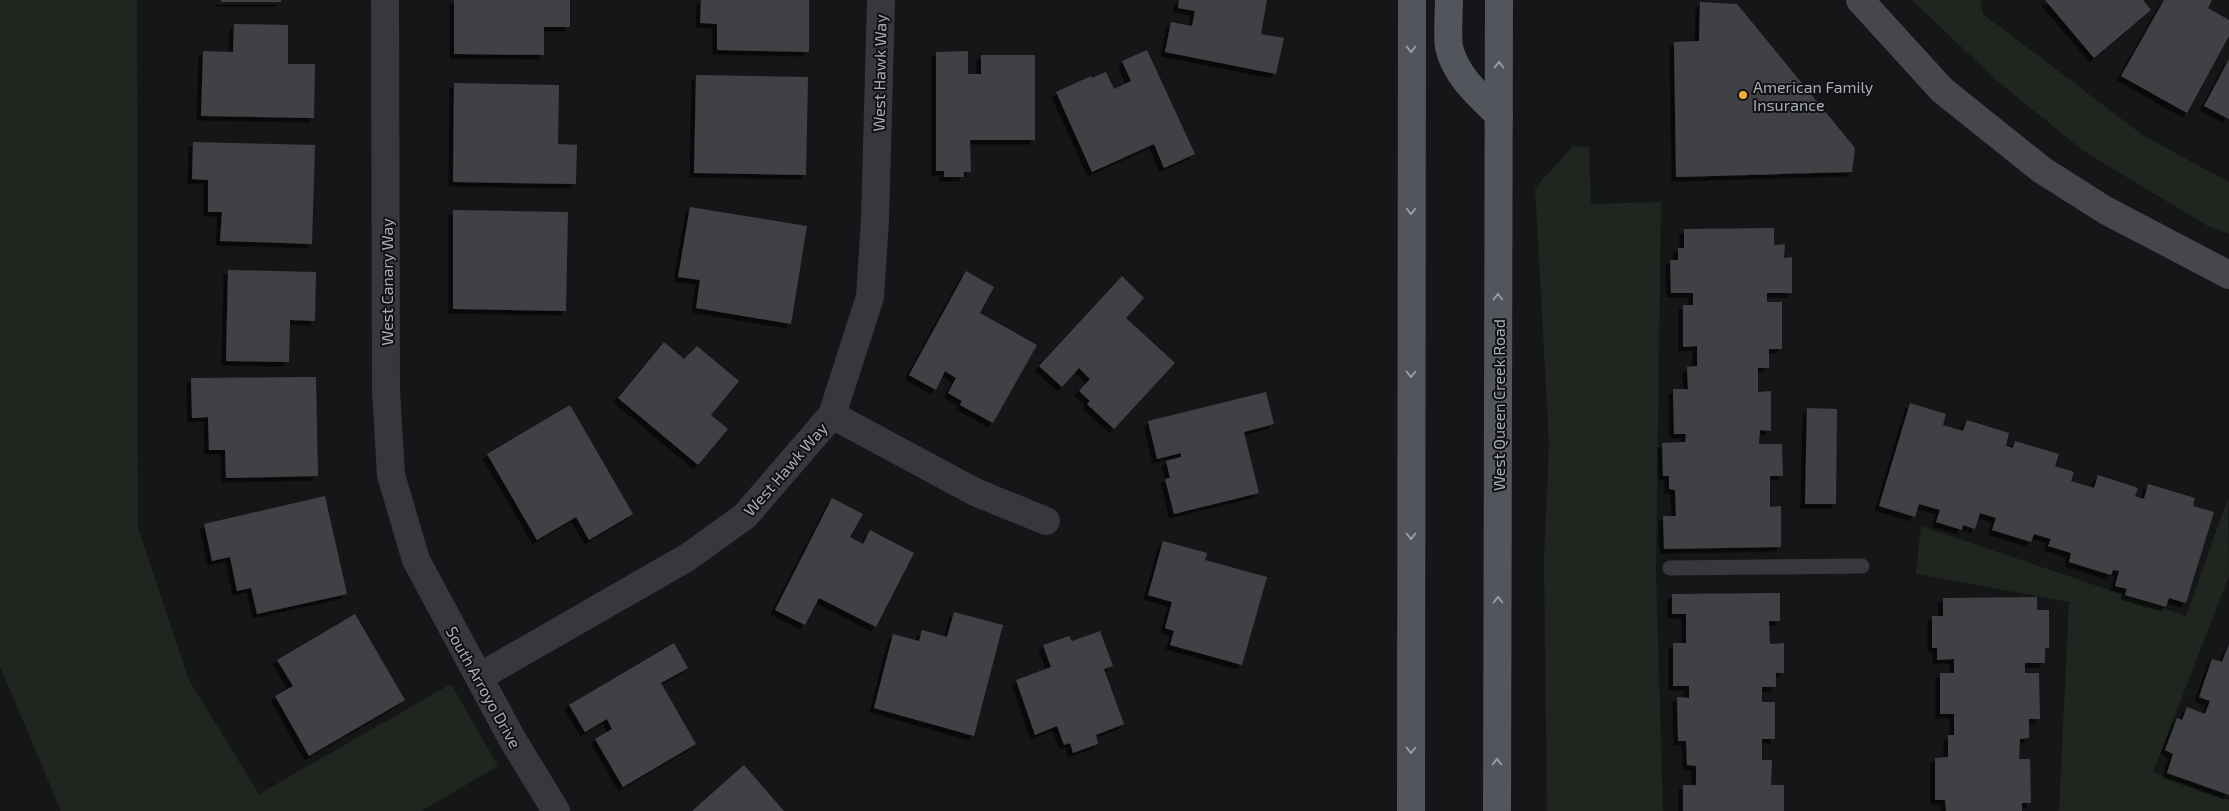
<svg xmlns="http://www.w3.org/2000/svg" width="2229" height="811" viewBox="0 0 2229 811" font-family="'Exo 2',sans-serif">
<defs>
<filter id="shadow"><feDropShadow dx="-4.5" dy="4.5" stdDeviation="0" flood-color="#0009"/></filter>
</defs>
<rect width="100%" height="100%" fill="#161618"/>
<!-- green -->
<g fill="#1e261f">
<path d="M0 0H137L138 528 189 680 259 794 451 684 498 766 422 811H61L0 666Z"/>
<path d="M1912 0H1980L1983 14 2144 136 2229 182V234L2206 225 2085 152 1996 80Z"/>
<path d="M1573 146 1589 147 1591 204 1661 202 1656 573 1663 811H1547L1544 561 1549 443 1535 188Z"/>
<path d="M2228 498 2229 576 2153 772 2229 800V811H2059L2069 602 1916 574 1921 526 2186 616Z"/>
</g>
<!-- building -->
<g fill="#404145" filter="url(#shadow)">
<rect x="221" y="0" width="60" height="2"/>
<path d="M454 0H570V27H544V55L454 54Z"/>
<path d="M701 0H809V52L717 50V24L700 23Z"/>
<path d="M1179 0H1267L1261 34 1284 38 1276 74 1165 52 1171 22 1192 26 1195 11 1178 8Z"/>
<path d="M2045 0H2143L2151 10 2094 58Z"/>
<path d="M2164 0H2212L2208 8 2229 20V36L2187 113 2121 76Z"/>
<path d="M1700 2 1737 4 1855 148 1852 172 1676 177 1674 42 1699 41Z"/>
<path d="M234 24 288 25V64H315L314 118 201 116 203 51 233 52Z"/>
<path d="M1147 50 1195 154 1164 168 1154 144 1092 172 1056 92 1091 76 1092 78 1106 72 1114 89 1131 81 1122 61Z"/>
<path d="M968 51V74H981V55H1035V140H970L971 172H964V177H944V171H936V52Z"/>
<path d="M2229 59V119L2204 106Z"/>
<path d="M696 75 808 77 806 175 694 173Z"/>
<path d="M454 83 559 85 558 144 577 145 576 184 453 182Z"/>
<path d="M193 142 315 145 312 244 220 241 222 212H208V180L192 179Z"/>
<path d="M690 207 807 226 791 324 696 308 700 280 678 277Z"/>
<path d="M453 210 568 212 566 311 453 309Z"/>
<path d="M1774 228V245L1785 244 1784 258 1792 257V293H1767V302H1782V349H1769V368H1758V392L1771 391V431L1760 430 1759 444H1782L1783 476H1770V507L1781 506V547L1664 549 1663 516H1676L1675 490 1669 489V476H1663L1662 443 1685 442 1686 434H1674L1673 389H1688L1687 367 1697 366V346L1683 347V305H1693V293H1671L1670 260H1678V248H1684V229Z"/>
<path d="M228 270 316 272 315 321 290 320 289 362 226 361Z"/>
<path d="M966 271 994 287 980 313 1037 345 993 423 960 405 962 401 948 393 956 378 945 371 936 390 909 375Z"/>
<path d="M1122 276 1144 298 1126 318 1175 363 1114 429 1087 404 1090 401 1079 391 1090 379 1079 368 1062 387 1039 366Z"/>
<path d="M664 342 684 359 697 346 739 381 711 415 728 429 698 465 618 398Z"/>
<path d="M316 377 318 476 226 478 225 450H209L208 417 192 418 191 378Z"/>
<path d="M1266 392 1274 424 1244 432 1259 493 1174 514 1165 479 1170 478 1166 461 1181 457V453L1157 459 1148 421Z"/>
<path d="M1910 403 1946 414 1943 425 1963 431 1967 420 2009 433 2006 446 2013 448 2015 441 2059 454 2055 466 2074 472 2071 481 2094 488 2098 475 2138 488 2135 496 2144 499 2148 484 2195 498 2193 506 2214 512 2186 603 2169 598 2166 607 2125 595 2127 589 2115 586 2119 571 2113 570 2111 575 2069 562 2071 553 2048 546 2051 539 2034 534 2031 542 1992 530 1996 518 1980 513 1975 529 1963 525 1962 530 1936 522 1940 510 1919 504 1915 517 1879 506Z"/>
<path d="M570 405 633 514 589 540 576 517 537 540 487 454Z"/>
<path d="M1807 408 1837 409 1836 504H1805Z"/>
<path d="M325 496 347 594 257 614 251 588 237 591 230 557 212 561 204 524Z"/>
<path d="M832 498 863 514 850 537 863 544 870 530 914 553 876 627 819 598 805 625 775 610Z"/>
<path d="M1163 541 1207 553 1205 560 1267 577 1242 665 1170 645 1174 631 1165 628 1172 602 1148 595Z"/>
<path d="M1780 593V621H1769L1770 644 1784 643V673H1776V687H1762V702H1775V739H1762V760H1772L1771 785H1784V811H1683V785H1696V766L1687 765 1686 741H1678L1677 697 1689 698V686H1673V643H1686V614H1672V594Z"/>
<path d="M2037 597V610H2049V648H2045V663H2025V673H2039L2040 719H2029V738L2020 739 2019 759H2030L2031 803H2022V811H1946L1945 800H1935V758L1948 757V735H1954V714H1940V673H1954V659L1937 660V648H1932V616H1943V598Z"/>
<path d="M954 612 1003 625 974 736 874 708 893 634 919 641 922 630 947 637Z"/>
<path d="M355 614 405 700 309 756 275 696 293 686 277 660Z"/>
<path d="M1100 631 1113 666 1104 669 1124 724 1096 735 1098 744 1073 753 1070 743 1064 745 1057 726 1035 735 1016 680 1051 667 1043 645 1069 636 1072 641Z"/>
<path d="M674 643 688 668 661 683 696 744 623 787 595 739 612 729 607 719 585 732 569 705Z"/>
<path d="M2229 644V795L2167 773 2173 754 2165 750 2177 718 2182 720 2187 707 2205 714 2210 701 2199 697 2212 659 2222 662Z"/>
<path d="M744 765 784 811H692Z"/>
</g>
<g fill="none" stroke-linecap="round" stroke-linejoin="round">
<!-- lane -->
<path stroke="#37383d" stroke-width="15" d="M1670 568 1862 566"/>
<!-- street -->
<g stroke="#37383d" stroke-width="28">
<path d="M385 0 386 391 391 475 416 560 511 737 556 811"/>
<path d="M832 415 975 492 1046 521"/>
<path d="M479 677 688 557 745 516 832 415 870 297 875 220 881 0"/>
</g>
<!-- secondary -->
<path stroke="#45474d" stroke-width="28" d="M1860 0 1942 90 2042 170 2105 210 2229 275"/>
<!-- primary -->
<g stroke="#53555c" stroke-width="28">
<path d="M1449 0C1449 15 1447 32 1449 47 1455 75 1479 96 1499 115"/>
<path d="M1411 811 1412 0"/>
<path d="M1497 811 1499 0"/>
</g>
</g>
<!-- one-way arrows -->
<defs><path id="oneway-chevron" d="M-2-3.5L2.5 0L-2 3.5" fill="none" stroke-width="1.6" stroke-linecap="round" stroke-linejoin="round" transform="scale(1.25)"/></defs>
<g stroke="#979ba6">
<use href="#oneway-chevron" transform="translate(1411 49) rotate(90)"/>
<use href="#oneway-chevron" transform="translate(1499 65) rotate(-90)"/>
<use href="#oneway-chevron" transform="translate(1411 211) rotate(90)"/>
<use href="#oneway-chevron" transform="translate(1498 297) rotate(-90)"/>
<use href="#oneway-chevron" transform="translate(1411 374) rotate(90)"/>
<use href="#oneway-chevron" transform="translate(1411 536) rotate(90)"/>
<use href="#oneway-chevron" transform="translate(1498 600) rotate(-90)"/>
<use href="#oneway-chevron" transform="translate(1411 750) rotate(90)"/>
<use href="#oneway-chevron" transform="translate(1497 762) rotate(-90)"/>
</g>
<!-- markers -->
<circle fill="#f2b134" stroke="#111113" stroke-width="2" cx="1743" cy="95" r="5"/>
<g text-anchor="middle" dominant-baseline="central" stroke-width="4" stroke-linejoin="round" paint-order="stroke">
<!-- street labels -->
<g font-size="16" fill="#a8adb8" stroke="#111113">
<text transform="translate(879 73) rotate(-89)">West Hawk Way</text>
<text transform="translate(386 282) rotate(-90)">West Canary Way</text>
<text transform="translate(1498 405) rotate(-90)">West Queen Creek Road</text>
<text transform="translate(785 469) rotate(-49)">West Hawk Way</text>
<text transform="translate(484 687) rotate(61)">South Arroyo Drive</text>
</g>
<!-- poi labels -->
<g font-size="16" fill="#a8adb8" stroke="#111113" text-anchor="start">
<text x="1753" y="86">American Family<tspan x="1753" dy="18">Insurance</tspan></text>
</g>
</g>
</svg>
